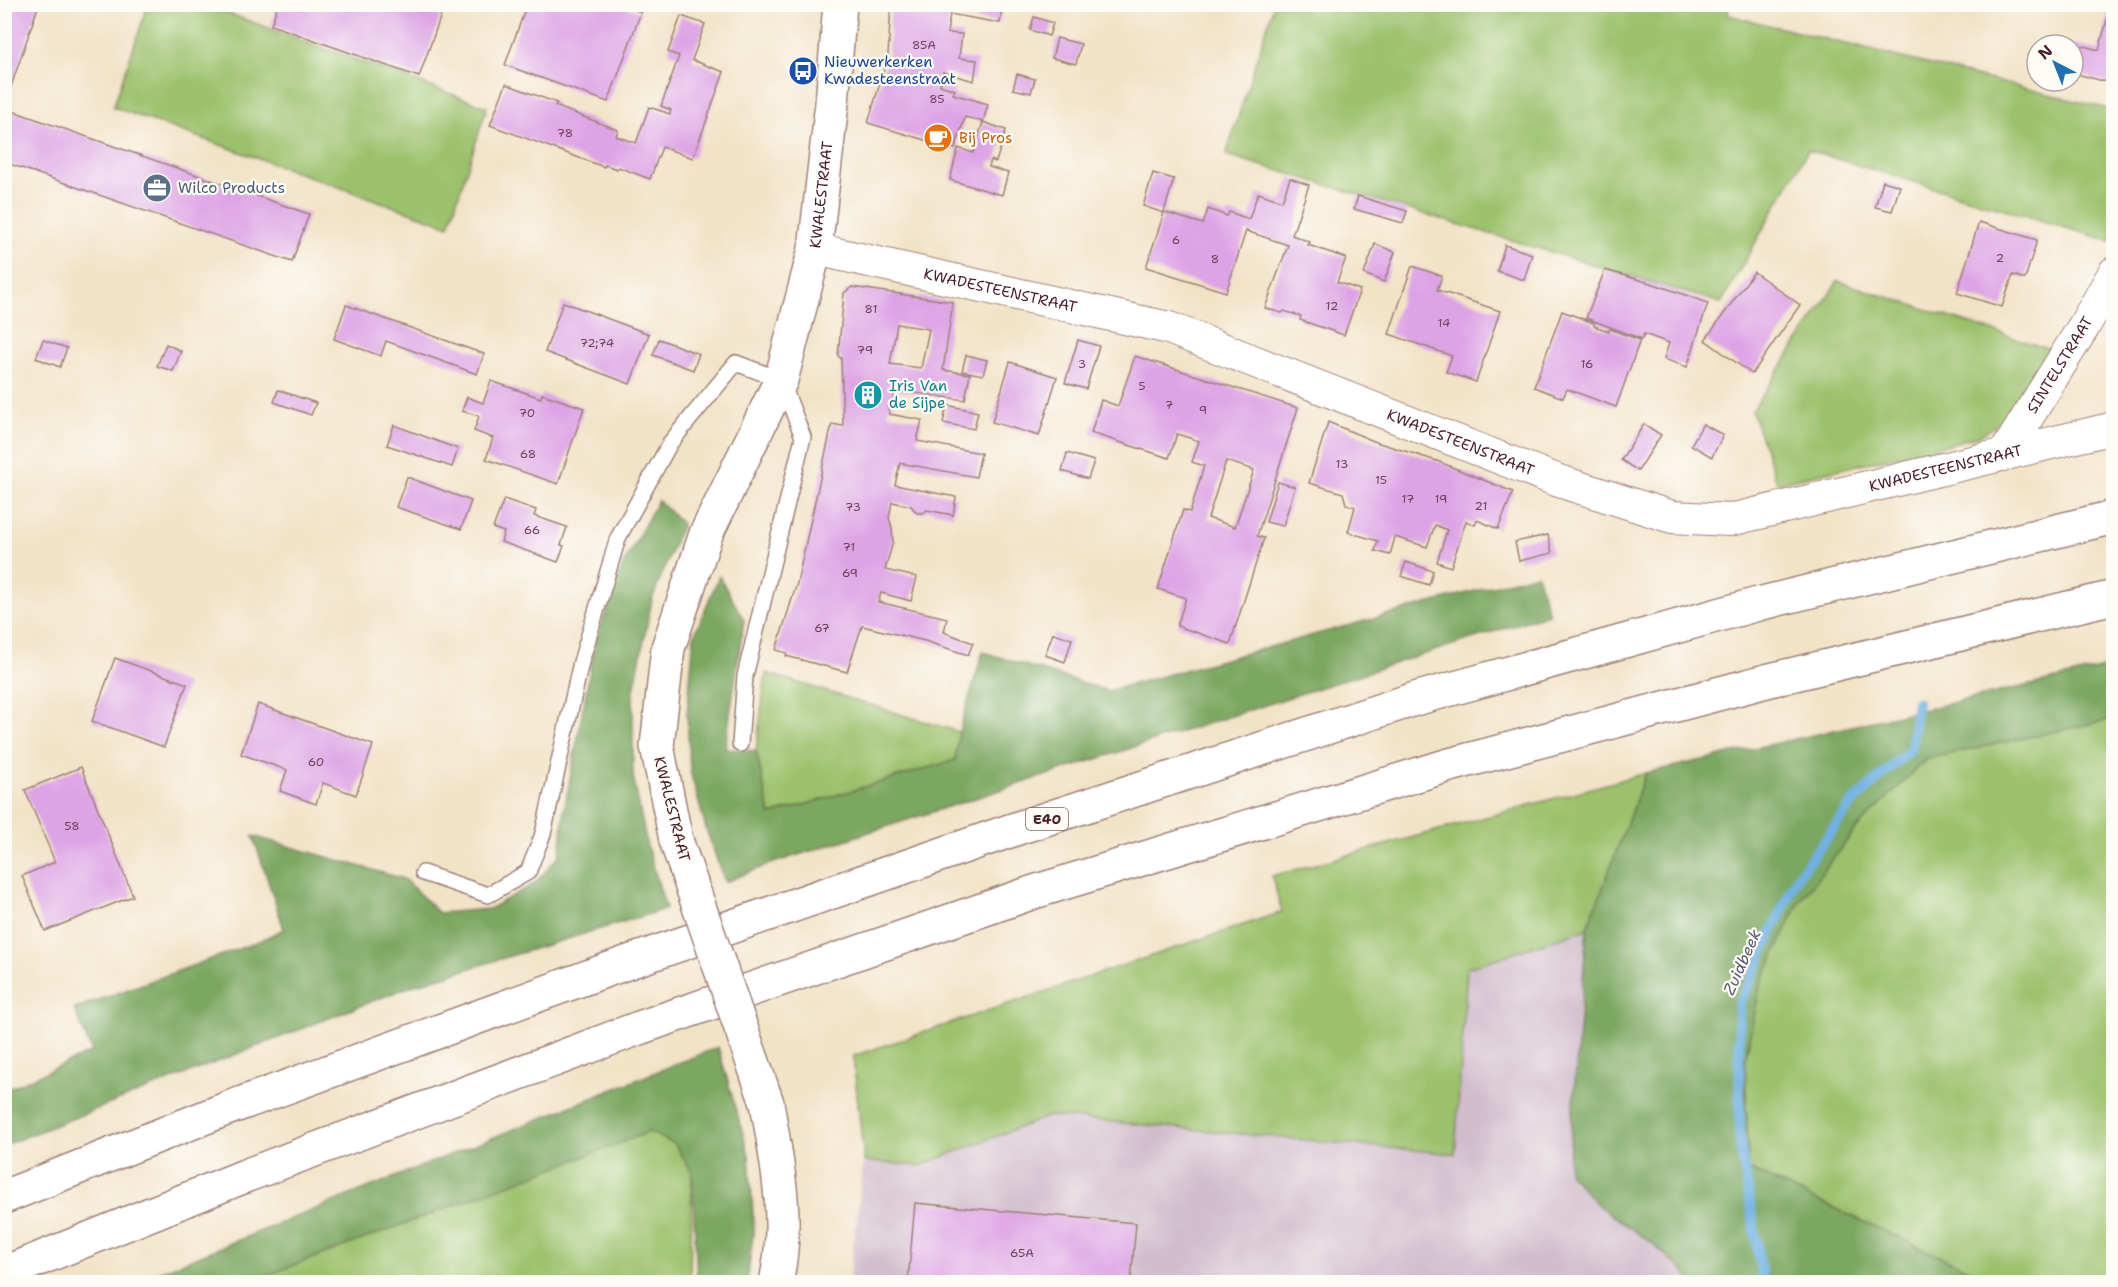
<svg xmlns="http://www.w3.org/2000/svg" width="2118" height="1287" viewBox="0 0 2118 1287" font-family="'Shantell Sans',sans-serif">
<rect width="100%" height="100%" fill="#fdfcf7"/>
<filter id="ink" filterUnits="userSpaceOnUse"><feTurbulence type="fractalNoise" baseFrequency=".0167" numOctaves="2"/><feDisplacementMap in="SourceGraphic" scale="12" xChannelSelector="R" yChannelSelector="G"/><feConvolveMatrix kernelMatrix="1 2 1 2 8 2 1 2 1" color-interpolation-filters="sRGB"/></filter>
<filter id="wash" filterUnits="userSpaceOnUse"><feTurbulence type="fractalNoise" baseFrequency=".008" numOctaves="4" result="noise"/><feDisplacementMap in="SourceGraphic" scale="24" xChannelSelector="R" yChannelSelector="G"/><feGaussianBlur stdDeviation="1.35" result="paint"/><feColorMatrix in="noise" values="0 0 0 0 0 0 0 0 0 0 0 0 0 0 0 0 0 1.4 0 .05"/><feComposite in="paint" operator="in"/></filter>
<g filter="url(#wash)">
<rect width="100%" height="100%" fill="#f2e3c7"/>
<!-- industrial -->
<path fill="#d1bdcc" d="M1587 929 1568 1173 1600 1207 1652 1243 1683 1271 1693 1282H849L864 1161 919 1166 1049 1116 1455 1154 1467 968Z"/>
<!-- green -->
<g fill="#9bc16c" stroke="#72704c" stroke-width="1.5">
<path d="M148 5H205L487 107 449 226 113 107Z"/>
<path d="M1274 5H1729L1728 15 2113 110V236L2110 241 1808 150 1721 303 1226 155Z"/>
<path d="M1838 281 2052 350 2025 395 2003 420 1981 435 1939 447 1777 483 1752 411Z"/>
<path d="M766 673 959 732 955 760 770 815 756 751Z"/>
<path d="M2113 719V1282H1996L1748 1169 1745 1060 1760 986 1799 902 1856 829 1926 759Z"/>
<path d="M1646 773 1587 929 1467 968 1455 1154 1049 1116 919 1166 864 1161 853 1056 1282 912 1272 876Z"/>
<path d="M649 1132 675 1143 692 1172 690 1282H249Z"/>
</g>
<!-- forest -->
<g fill="#7ca760" stroke="#636346" stroke-width="1.5">
<path d="M658 500 682 524 652 599 633 695V776L647 846 666 909 411 986 5 1145V1090L92 1052 74 1009 255 943 284 929 253 836 404 879 439 913 489 909 534 884 560 855 564 811 595 643 622 567Z"/>
<path d="M1537 574 1549 614 773 863 725 882 707 832 690 771 687 714 694 636 719 576 744 620 725 749 756 751 770 815 955 760 959 732 983 652 1108 691Z"/>
<path d="M2113 666V719L1926 759 1856 829 1799 902 1760 986 1745 1060 1748 1169 1996 1282H1783L1765 1274 1767 1282H1693L1683 1271 1652 1243 1600 1207 1568 1173 1587 929 1646 773Z"/>
<path d="M718 1047 749 1155 754 1228 747 1282H697L692 1172 675 1144 649 1132 249 1282H134Z"/>
</g>
<g fill="none" stroke-linecap="round" stroke-linejoin="round">
<!-- stream -->
<path stroke="#6fb0e3" stroke-width="10" d="M1763 1282 1740 1143 1739 1005 1796 879 1853 802 1911 749 1917 702"/>
</g>
<g id="blocks">
<!-- building -->
<g fill="#dda4e5" fill-rule="evenodd">
<path d="M4 4H39L5 104H4Z"/>
<path d="M278 4H445L419 77 271 25Z"/>
<path d="M527 4H620L641 12 608 102 505 65Z"/>
<path d="M891 4H974L1002 8 1000 23 950 14 947 33 962 34 959 58 977 60 974 81 943 72 940 85 955 90 953 94 988 104 983 122 965 117 955 149 868 123 888 56Z"/>
<path d="M2111 4H2114V84L2073 73V43L2099 50Z"/>
<path d="M681 16 705 24 692 60 724 72 693 158 662 147 650 179 618 167 617 169 605 165 604 167 490 125 506 84 557 103 555 106 618 130 616 136 636 143 649 107 670 114 671 110 661 106 679 56 668 52Z"/>
<path d="M1034 17 1053 23 1049 36 1030 30Z"/>
<path d="M1057 38 1081 44 1076 64 1052 58Z"/>
<path d="M1017 74 1035 79 1031 93 1013 89Z"/>
<path d="M4 108 309 214 292 262 4 162Z"/>
<path d="M983 122 1006 130 996 162 991 160 989 167 1008 173 1002 195 950 180 958 148 973 153Z"/>
<path d="M1153 173 1174 179 1164 212 1203 224 1208 209 1227 216 1229 212 1249 219 1258 193 1282 201 1290 178 1309 185 1292 235 1310 242 1308 245 1346 258 1337 282 1360 290 1344 335 1300 320 1301 316 1284 311 1282 313 1265 308 1288 245 1246 231 1226 292 1146 267 1164 213 1143 206Z"/>
<path d="M1883 181 1900 186 1892 211 1875 207Z"/>
<path d="M1358 196 1407 211 1403 223 1354 209Z"/>
<path d="M1979 222 2037 240 2025 279 2013 275 2002 307 1957 293Z"/>
<path d="M1375 244 1395 252 1384 282 1364 274Z"/>
<path d="M1505 245 1532 254 1524 280 1497 271Z"/>
<path d="M1412 266 1442 276 1437 290 1500 311 1476 382 1446 372 1452 356 1389 334Z"/>
<path d="M1605 270 1657 285 1708 303 1687 367 1664 359 1669 343 1644 334 1642 339 1586 318Z"/>
<path d="M1754 272 1800 305 1752 374 1705 340Z"/>
<path d="M852 287 953 302 943 370 970 374 965 400 894 390 893 407H888L889 414 922 420 917 441 981 453 976 477 900 463 895 485 956 497 953 515 927 510 923 513H917L911 506 892 502 889 518 892 528 893 542 885 570 917 577 911 601 881 593 878 602 947 618 944 632 973 643 968 655 925 641 862 626 847 672 786 656 787 653 776 650 797 583 832 424 843 426 841 358 838 356 844 293ZM897 324 929 329 921 368 890 364Z"/>
<path d="M563 302 649 334 630 384 545 352Z"/>
<path d="M346 305 484 354 477 374 386 341 381 356 334 339Z"/>
<path d="M1562 311 1594 323V326L1609 331 1610 329 1640 340 1616 407 1567 389 1563 398 1534 387Z"/>
<path d="M659 339 699 354 693 370 653 355Z"/>
<path d="M43 340 67 348 60 367 36 358Z"/>
<path d="M1078 340 1099 346 1086 389 1065 383Z"/>
<path d="M166 344 181 351 173 371 157 366Z"/>
<path d="M966 355 987 360 983 375 962 371Z"/>
<path d="M1135 356 1298 408 1257 536 1264 538 1230 644 1177 626 1186 598 1158 589 1183 510 1190 512 1204 466 1192 462 1199 441 1177 434 1169 458 1091 433 1101 400 1118 406ZM1226 461 1254 470 1235 527 1208 518Z"/>
<path d="M1010 362 1057 377 1039 436 992 422Z"/>
<path d="M491 381 541 398 542 394 584 408 558 484 486 459 493 438 474 431 479 416 462 411 467 397 483 403Z"/>
<path d="M278 390 316 403 311 415 274 402Z"/>
<path d="M947 405 978 412 974 429 943 423Z"/>
<path d="M1328 422 1376 442 1437 461 1513 492 1498 529 1477 520 1475 525 1466 521 1451 567 1437 562 1447 530 1435 525 1427 547 1395 537 1390 555 1375 551 1378 541 1348 532 1355 507 1346 504 1343 493 1309 483Z"/>
<path d="M1644 424 1661 435 1638 471 1621 460Z"/>
<path d="M1703 424 1723 435 1712 457 1691 445Z"/>
<path d="M394 425 458 449 452 467 387 445Z"/>
<path d="M1067 453 1094 461 1088 479 1062 471Z"/>
<path d="M407 477 471 501 461 529 396 507Z"/>
<path d="M1278 482 1295 487 1283 526 1266 522Z"/>
<path d="M504 499 536 510 534 516 567 527 561 545 564 546 558 562 501 542 504 532 493 528Z"/>
<path d="M1548 535 1552 553 1519 561 1515 542Z"/>
<path d="M1406 562 1433 571 1429 585 1401 576Z"/>
<path d="M1053 633 1072 639 1065 662 1045 655Z"/>
<path d="M115 658 187 684 164 747 92 721Z"/>
<path d="M258 704 373 745 356 795 323 783 316 804 280 791 287 770 241 754Z"/>
<path d="M81 767 133 896 45 931 22 876 55 862 25 790Z"/>
<path d="M915 1203 1136 1223 1131 1282H908Z"/>
</g>
</g>
</g>
<g filter="url(#ink)">
<use href="#blocks" fill-opacity="0" stroke="#9e8179" stroke-width="1.5"/>
<g fill="none" stroke-linecap="round" stroke-linejoin="round">
<!-- lane casing -->
<g stroke="#9e8179" stroke-width="18">
<path id="lane" d="M423 873 488 895 528 872 543 834 581 662 618 538 670 443 736 363 781 380 803 437 745 676 740 744"/>
</g>
<!-- street casing -->
<g stroke="#9e8179" stroke-width="34">
<g id="street">
<path id="s1" d="M815 249 1169 328 1556 480 1672 517 1730 520 2114 428"/>
<path id="s2" d="M2004 455 2084 326 2114 273"/>
</g>
</g>
<!-- secondary casing -->
<g stroke="#9e8179" stroke-width="36">
<g id="secondary">
<path id="s3" d="M676 840 657 746 668 648 706 534 781 380 815 249 832 103 840 4"/>
<path d="M767 1103C777 1162 790 1223 776 1282"/>
</g>
</g>
<!-- highway casing -->
<g stroke="#9e8179" stroke-width="36">
<g id="highway">
<path d="M4 1197 226 1109 626 963 1021 827 1415 699 1758 604 2114 517"/>
<path d="M4 1273 245 1176 639 1028 1034 892 1446 766 1770 680 2114 597"/>
</g>
</g>
<!-- lane -->
<use href="#lane" stroke="#fff" stroke-width="15"/>
<!-- street -->
<use href="#street" stroke="#fff" stroke-width="32"/>
<!-- secondary -->
<use href="#secondary" stroke="#fff" stroke-width="33"/>
<!-- highway -->
<use href="#highway" stroke="#fff" stroke-width="33"/>
<!-- secondary-bridge casing -->
<g stroke="#9e8179" stroke-width="36" stroke-linecap="butt">
<path id="secondary-bridge" d="M676 840 767 1103"/>
</g>
<!-- secondary-bridge -->
<use href="#secondary-bridge" stroke="#fff" stroke-width="33"/>
</g>
</g>
<!-- icons -->
<defs>
<g id="bus-disc" transform="scale(1.5)"><circle r="9.5" fill="#1a4fb4" stroke="#fdfcf7"/><path d="M-5-6H5V4H4V6H2V4H-2V6H-4V4H-5ZM-3.5-4V0h7V-4ZM-3.5 1.2v1.5H-2V1.2ZM2 1.2v1.5H3.5V1.2Z" fill="#fff"/></g>
<g id="cafe-disc" transform="scale(1.5)"><circle r="9.5" fill="#e8710a" stroke="#fdfcf7"/><path d="M-5.5-4.5H6V0H3Q3 3.5 0 3.5H-2.5Q-5.5 3.5-5.5 0ZM3-3.2v2h1.7v-2ZM-6 4.5H4V6H-6Z" fill="#fff"/></g>
<g id="office-disc" transform="scale(1.5)"><circle r="9.5" fill="#5c6f8a" stroke="#fdfcf7"/><path d="M-6-3h4V-5.5h4V-3h4V5H-6ZM-1-4.5V-3h2v-1.5ZM-6 0V1H6V0Z" fill="#fff"/></g>
<g id="building-disc" transform="scale(1.5)"><circle r="9.5" fill="#0f9aa8" stroke="#fdfcf7"/><path d="M-4-6H4V6H1V3H-1V6H-4ZM-2.5-4.3h1.7v1.8h-1.7ZM.8-4.3h1.7v1.8H.8ZM-2.5-1h1.7V.8h-1.7ZM.8-1h1.7V.8H.8Z" fill="#fff"/></g>
</defs>
<g fill-rule="evenodd">
<use href="#bus-disc" x="803" y="71"/>
<use href="#cafe-disc" x="938" y="138"/>
<use href="#office-disc" x="157" y="188"/>
<use href="#building-disc" x="868" y="395"/>
</g>
<g text-anchor="middle" dominant-baseline="central" stroke-width="4.5" stroke-linejoin="round" paint-order="stroke">
<!-- number labels -->
<g font-size="12" fill="#6f405a">
<text x="924" y="45">85A</text>
<text x="937" y="99">85</text>
<text x="565" y="133">78</text>
<text x="1176" y="240">6</text>
<text x="2000" y="258">2</text>
<text x="1215" y="259">8</text>
<text x="1332" y="306">12</text>
<text x="871" y="309">81</text>
<text x="1444" y="323">14</text>
<text x="597" y="343">72;74</text>
<text x="865" y="350">79</text>
<text x="1082" y="364">3</text>
<text x="1587" y="364">16</text>
<text x="1142" y="386">5</text>
<text x="1169" y="405">7</text>
<text x="1203" y="410">9</text>
<text x="527" y="413">70</text>
<text x="528" y="454">68</text>
<text x="1342" y="464">13</text>
<text x="1381" y="480">15</text>
<text x="1408" y="499">17</text>
<text x="1441" y="499">19</text>
<text x="1481" y="506">21</text>
<text x="853" y="507">73</text>
<text x="532" y="530">66</text>
<text x="849" y="547">71</text>
<text x="850" y="573">69</text>
<text x="822" y="628">67</text>
<text x="316" y="762">60</text>
<text x="72" y="826">58</text>
<text x="1022" y="1253">65A</text>
</g>
<!-- shield labels -->
<rect fill="#fdfcf7" stroke="#806168" stroke-width="1.5" x="1026" y="808" width="42" height="22" rx="4.5"/>
<g font-size="14" font-weight="bold" fill="#4a1f2b">
<text x="1047" y="819">E40</text>
</g>
<!-- transit labels -->
<g font-size="15" fill="#164399" stroke="#fdfcf7" text-anchor="start">
<text x="824" y="62">Nieuwerkerken<tspan x="824" dy="17">Kwadesteenstraat</tspan></text>
</g>
<!-- food labels -->
<g font-size="15" fill="#c56008" stroke="#fdfcf7" text-anchor="start">
<text x="959" y="138">Bij Pros</text>
</g>
<!-- service labels -->
<g font-size="15" fill="#4e5e75" stroke="#fdfcf7" text-anchor="start">
<text x="178" y="188">Wilco Products</text>
</g>
<!-- street labels -->
<g font-size="15" fill="#4a1f2b" stroke="#fdfcf7">
<text stroke="none"><textPath href="#s3" startOffset="676">KWALESTRAAT</textPath></text>
<text stroke="none"><textPath href="#s1" startOffset="190">KWADESTEENSTRAAT</textPath></text>
<text stroke="none"><textPath href="#s2" startOffset="106">SINTELSTRAAT</textPath></text>
<text stroke="none"><textPath href="#s1" startOffset="676">KWADESTEENSTRAAT</textPath></text>
<text stroke="none"><textPath href="#s1" startOffset="1180">KWADESTEENSTRAAT</textPath></text>
<text transform="translate(672 809) rotate(76)">KWALESTRAAT</text>
</g>
<!-- culture labels -->
<g font-size="15" fill="#0d838f" stroke="#fdfcf7" text-anchor="start">
<text x="889" y="386">Iris Van<tspan x="889" dy="17">de Sijpe</tspan></text>
</g>
<!-- water labels -->
<g font-size="16" font-style="italic" fill="#595975" stroke="#fdfcf7">
<text transform="translate(1742 962) rotate(-66)">Zuidbeek</text>
</g>
</g>
<!-- margin -->
<rect width="2118" height="1287" fill="none" stroke="#fdfcf7" stroke-width="24"/>
<!-- north arrow -->
<g transform="translate(2055 63) rotate(318)"><circle r="28" fill="#fdfcf7" stroke="#b5a4a5" stroke-width="1.5"/>
<path d="M0-4.5L10 22L0 15L-10 22Z" fill="#1f6fb2"/>
<text y="-9" font-size="16" font-weight="bold" text-anchor="middle" fill="#4a1f2b">N</text>
</g>
</svg>
